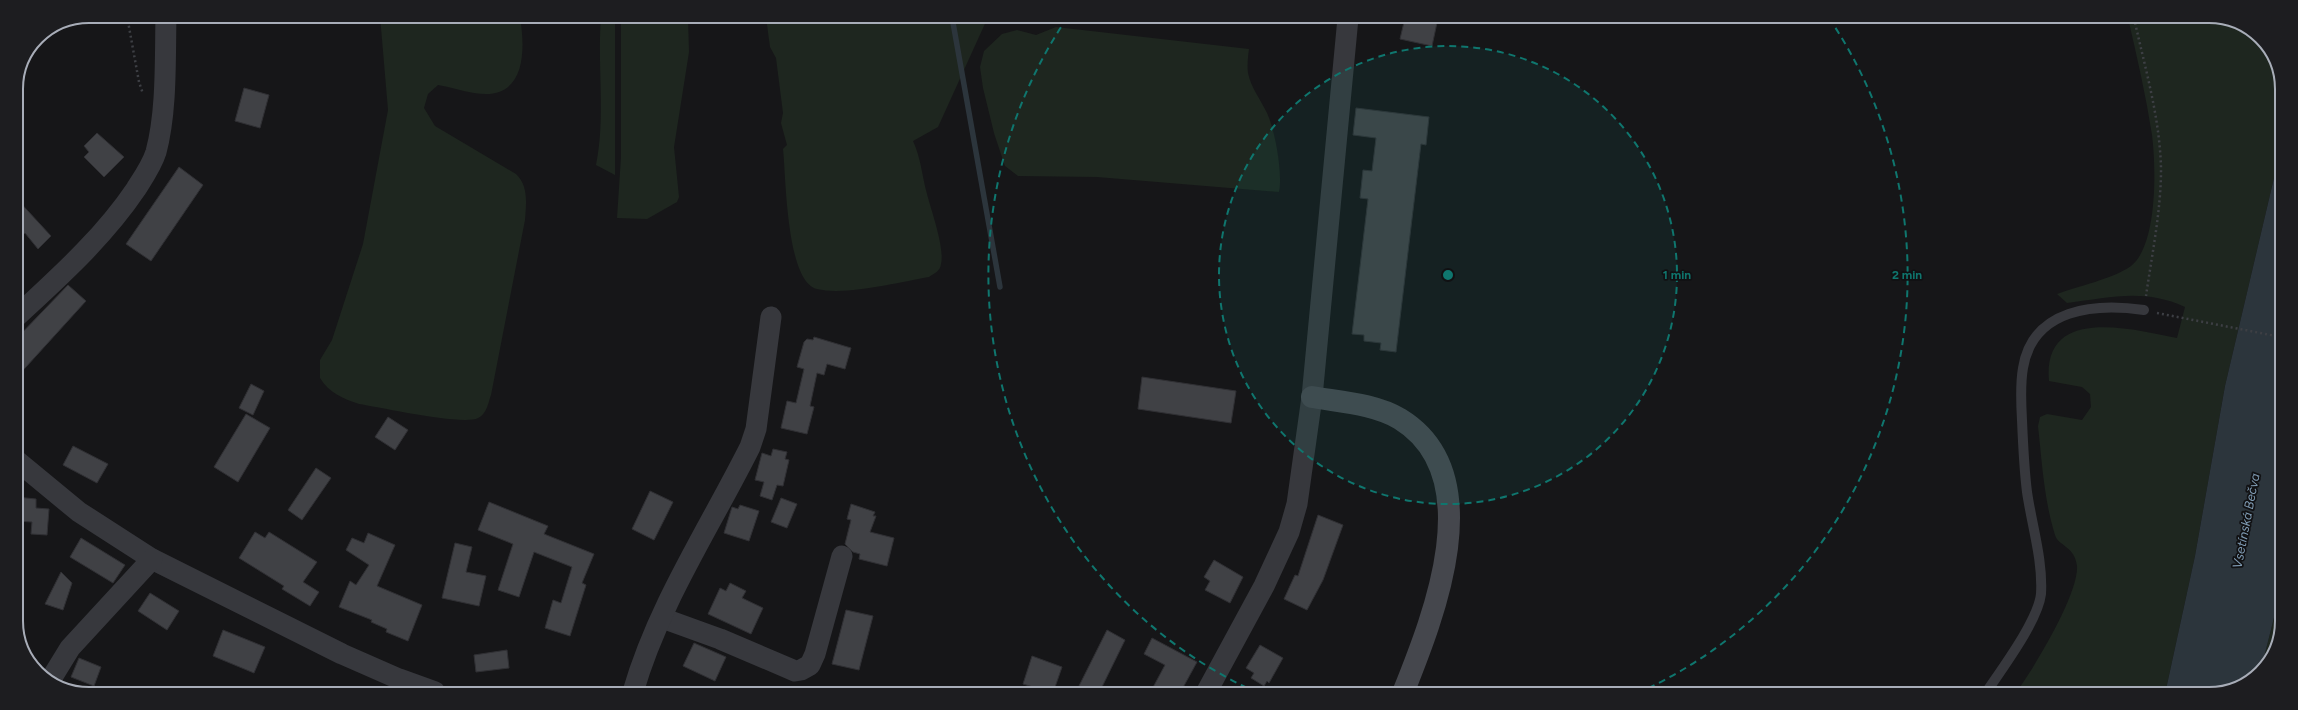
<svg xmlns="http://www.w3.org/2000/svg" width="2298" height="710" viewBox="0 0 2298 710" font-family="Figtree,sans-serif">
<rect width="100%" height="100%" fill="#161618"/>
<!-- green -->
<g fill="#1e261f">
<path d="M380 16 520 17C526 53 525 102 474 93 462 91 450 87 438 85L428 94 424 108 435 126 516 174C529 186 526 205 525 220L491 395C488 403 487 414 478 418 463 426 380 407 359 404 344 399 329 393 320 378V360L332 340 363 244 388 110Z"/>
<path d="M601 17H615V175L596 165C606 117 597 66 601 17Z"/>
<path d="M621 17H688L689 52 674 147 679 197 677 202 647 219 617 218 621 157Z"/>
<path d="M766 17H988L938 127 913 141C921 158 922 176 927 194 931 210 945 248 941 264 940 271 935 273 929 277 900 282 845 296 817 289 786 282 786 176 783 149L787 145 781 123 783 113 776 58 770 47Z"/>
<path d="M2128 18 2228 19 2267 45 2282 84V144L2225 386 2195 556 2165 694H2015C2033 670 2079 594 2077 566 2075 546 2058 546 2055 535 2044 500 2042 462 2038 426L2040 417 2047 414 2082 420 2091 407 2090 394 2082 387 2049 381C2042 305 2132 329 2177 338L2185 307C2143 288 2110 298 2067 303L2057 294C2076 287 2115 278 2131 266 2158 245 2156 166 2152 135 2146 96 2137 57 2128 18Z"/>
<path d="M1056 27 1249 49C1248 56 1247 66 1248 73 1251 88 1261 100 1267 113 1275 130 1283 174 1279 192L1097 177 1018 176 1005 166 994 133 983 88 980 67 984 51 1002 34 1017 30 1036 35Z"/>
<path d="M2280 594 2279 640 2262 665Z"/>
</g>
<!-- water -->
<path fill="#2c353c" d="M2282 144 2280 594 2262 665 2253 679 2209 694H2165L2195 556 2225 386Z"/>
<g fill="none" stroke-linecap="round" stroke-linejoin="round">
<!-- stream -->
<path stroke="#2c353c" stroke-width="5.5" d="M952 17 1000 287"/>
</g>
<!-- building -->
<g fill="#404145" stroke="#303034">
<path d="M1405 18H1438L1432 46 1400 39Z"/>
<path d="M244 88 269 95 260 128 235 121Z"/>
<path d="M1356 108 1429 117 1426 145 1421 144 1396 352 1380 350 1381 343 1364 341V335L1352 334 1368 199 1360 198 1363 170 1372 171 1376 138 1353 135Z"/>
<path d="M97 133 124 157 104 177 84 157 89 152 84 146Z"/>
<path d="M179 167 203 185 151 261 126 244Z"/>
<path d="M16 198 51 236 38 249 25 233 16 241Z"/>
<path d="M68 285 86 301 16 378V339Z"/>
<path d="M814 337 851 348 845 369 827 364 824 375 817 373 810 406 814 407 807 434 781 428 787 401 796 403 804 369 797 367 804 342 807 339 813 340Z"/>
<path d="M1142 377 1236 391 1231 423 1138 409Z"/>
<path d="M251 384 264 391 253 415 239 408Z"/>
<path d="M246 414 270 428 238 482 214 467Z"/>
<path d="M388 417 408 430 395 450 375 437Z"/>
<path d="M73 446 108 464 97 483 63 465Z"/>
<path d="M773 449 787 452 785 459 789 460 783 486 777 485 772 500 760 496 764 482 755 480 762 453 771 456Z"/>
<path d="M316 468 331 478 302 520 288 510Z"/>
<path d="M650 491 673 502 654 540 632 529Z"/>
<path d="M16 497 36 499V508L49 509 47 535 31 534 32 522 16 521Z"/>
<path d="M781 498 797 504 787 528 771 522Z"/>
<path d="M489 502 548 526 544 534 594 554 582 583 586 585 570 636 545 628 553 600 561 603 572 567 534 552 519 597 498 590 513 544 478 530Z"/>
<path d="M851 504 875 512 873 516H876L870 532 894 538 887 566 859 559 860 554 853 552 845 544 851 520 847 519Z"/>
<path d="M740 505 759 511 749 541 724 533 732 507 738 509Z"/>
<path d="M1318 515 1343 525 1323 580 1307 610 1284 599 1295 575 1298 576Z"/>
<path d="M255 532 265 538 269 532 317 562 303 582 319 592 310 606 282 589 284 586 239 558Z"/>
<path d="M368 533 395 545 377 586 422 605 408 641 386 632 387 629 371 622 372 620 339 607 350 581 356 585 369 565 346 550 352 538 364 543Z"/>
<path d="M81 538 125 565 113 583 70 557Z"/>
<path d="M455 543 472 547 466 572 486 576 479 606 442 598Z"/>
<path d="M1214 560 1243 577 1230 603 1205 590 1210 581 1204 577Z"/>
<path d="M61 572 72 583 63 610 45 604Z"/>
<path d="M730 583 746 591 742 598 763 608 751 634 708 614 720 588 726 591Z"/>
<path d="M150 593 179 611 167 630 138 611Z"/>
<path d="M846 610 873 616 859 670 832 664Z"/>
<path d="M223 630 265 647 254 673 213 656Z"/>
<path d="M1107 630 1125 640 1099 693H1093L1079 686Z"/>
<path d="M1152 638 1197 662 1180 693H1150L1165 665 1144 654Z"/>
<path d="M694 643 726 657 715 681 683 666Z"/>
<path d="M1260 645 1283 658 1269 683 1267 681 1264 686 1251 678 1254 673 1246 668Z"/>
<path d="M507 650 509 668 476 672 474 655Z"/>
<path d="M1032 656 1062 667 1053 693 1023 684Z"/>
<path d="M79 658 101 667 94 686 71 677Z"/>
</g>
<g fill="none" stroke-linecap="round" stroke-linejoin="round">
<!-- path -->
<g stroke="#3d3f44" stroke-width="2.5" stroke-dasharray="2 3" stroke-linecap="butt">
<path d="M127 16 139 82 143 94"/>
<path d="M2134 18C2145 68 2160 118 2161 169 2161 211 2152 254 2146 296"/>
<path d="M2157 313 2281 337"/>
</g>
<!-- lane -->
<path stroke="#37383d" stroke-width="10" d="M1985 694C2001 670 2038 621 2041 594 2043 560 2032 526 2027 492 2024 468 2023 444 2022 420 2021 403 2020 385 2023 368 2033 308 2095 303 2144 310"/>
<!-- street -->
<g stroke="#37383d" stroke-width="21">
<path d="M16 317C59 277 103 238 136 189 143 178 152 165 156 152 167 111 165 59 166 16"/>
<path d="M16 460 79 512 152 559 342 654 399 679 435 692"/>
<path d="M662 618 720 639 795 671 801 670 810 665 815 654 842 556"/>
<path d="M51 679 70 648 152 559"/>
<path d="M633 692C658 605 710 527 750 447L756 429 771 317"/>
<path d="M1206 693 1264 586 1289 532 1297 504 1312 397 1348 18"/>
</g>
<!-- secondary -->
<path stroke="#45474d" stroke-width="22" d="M1312 397C1341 402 1375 404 1400 419 1491 475 1433 618 1403 693"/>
</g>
<!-- distance rings -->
<circle cx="1448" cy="275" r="229" fill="#0f766e" fill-opacity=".12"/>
<g fill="none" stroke="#0f766e" stroke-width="2" stroke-dasharray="7 5">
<circle cx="1448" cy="275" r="229"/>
<path d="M1258 693A459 459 0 0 1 1067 18M1829 18A459 459 0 0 1 1638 693"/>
</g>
<g text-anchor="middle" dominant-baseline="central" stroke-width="3.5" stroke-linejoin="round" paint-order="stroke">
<!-- water labels -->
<g font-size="13" font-style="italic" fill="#7f9bb3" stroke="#111113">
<text transform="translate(2246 521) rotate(-79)">Vsetínská Bečva</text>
</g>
</g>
<!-- crop -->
<path d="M0 0H2298V710H0ZM89 23H2209A66 66 0 0 1 2275 89V621A66 66 0 0 1 2209 687H89A66 66 0 0 1 23 621V89A66 66 0 0 1 89 23Z" fill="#1d1d20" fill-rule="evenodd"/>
<path fill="none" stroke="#a8adb8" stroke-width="2" d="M89 23H2209A66 66 0 0 1 2275 89V621A66 66 0 0 1 2209 687H89A66 66 0 0 1 23 621V89A66 66 0 0 1 89 23Z"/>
<circle cx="1448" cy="275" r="6" fill="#0f766e" stroke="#111113" stroke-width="2"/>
<g font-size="12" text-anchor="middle" font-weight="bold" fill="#0f766e" stroke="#111113" stroke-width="3.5" stroke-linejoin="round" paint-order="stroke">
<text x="1677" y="279">1 min</text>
<text x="1907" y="279">2 min</text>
</g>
</svg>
